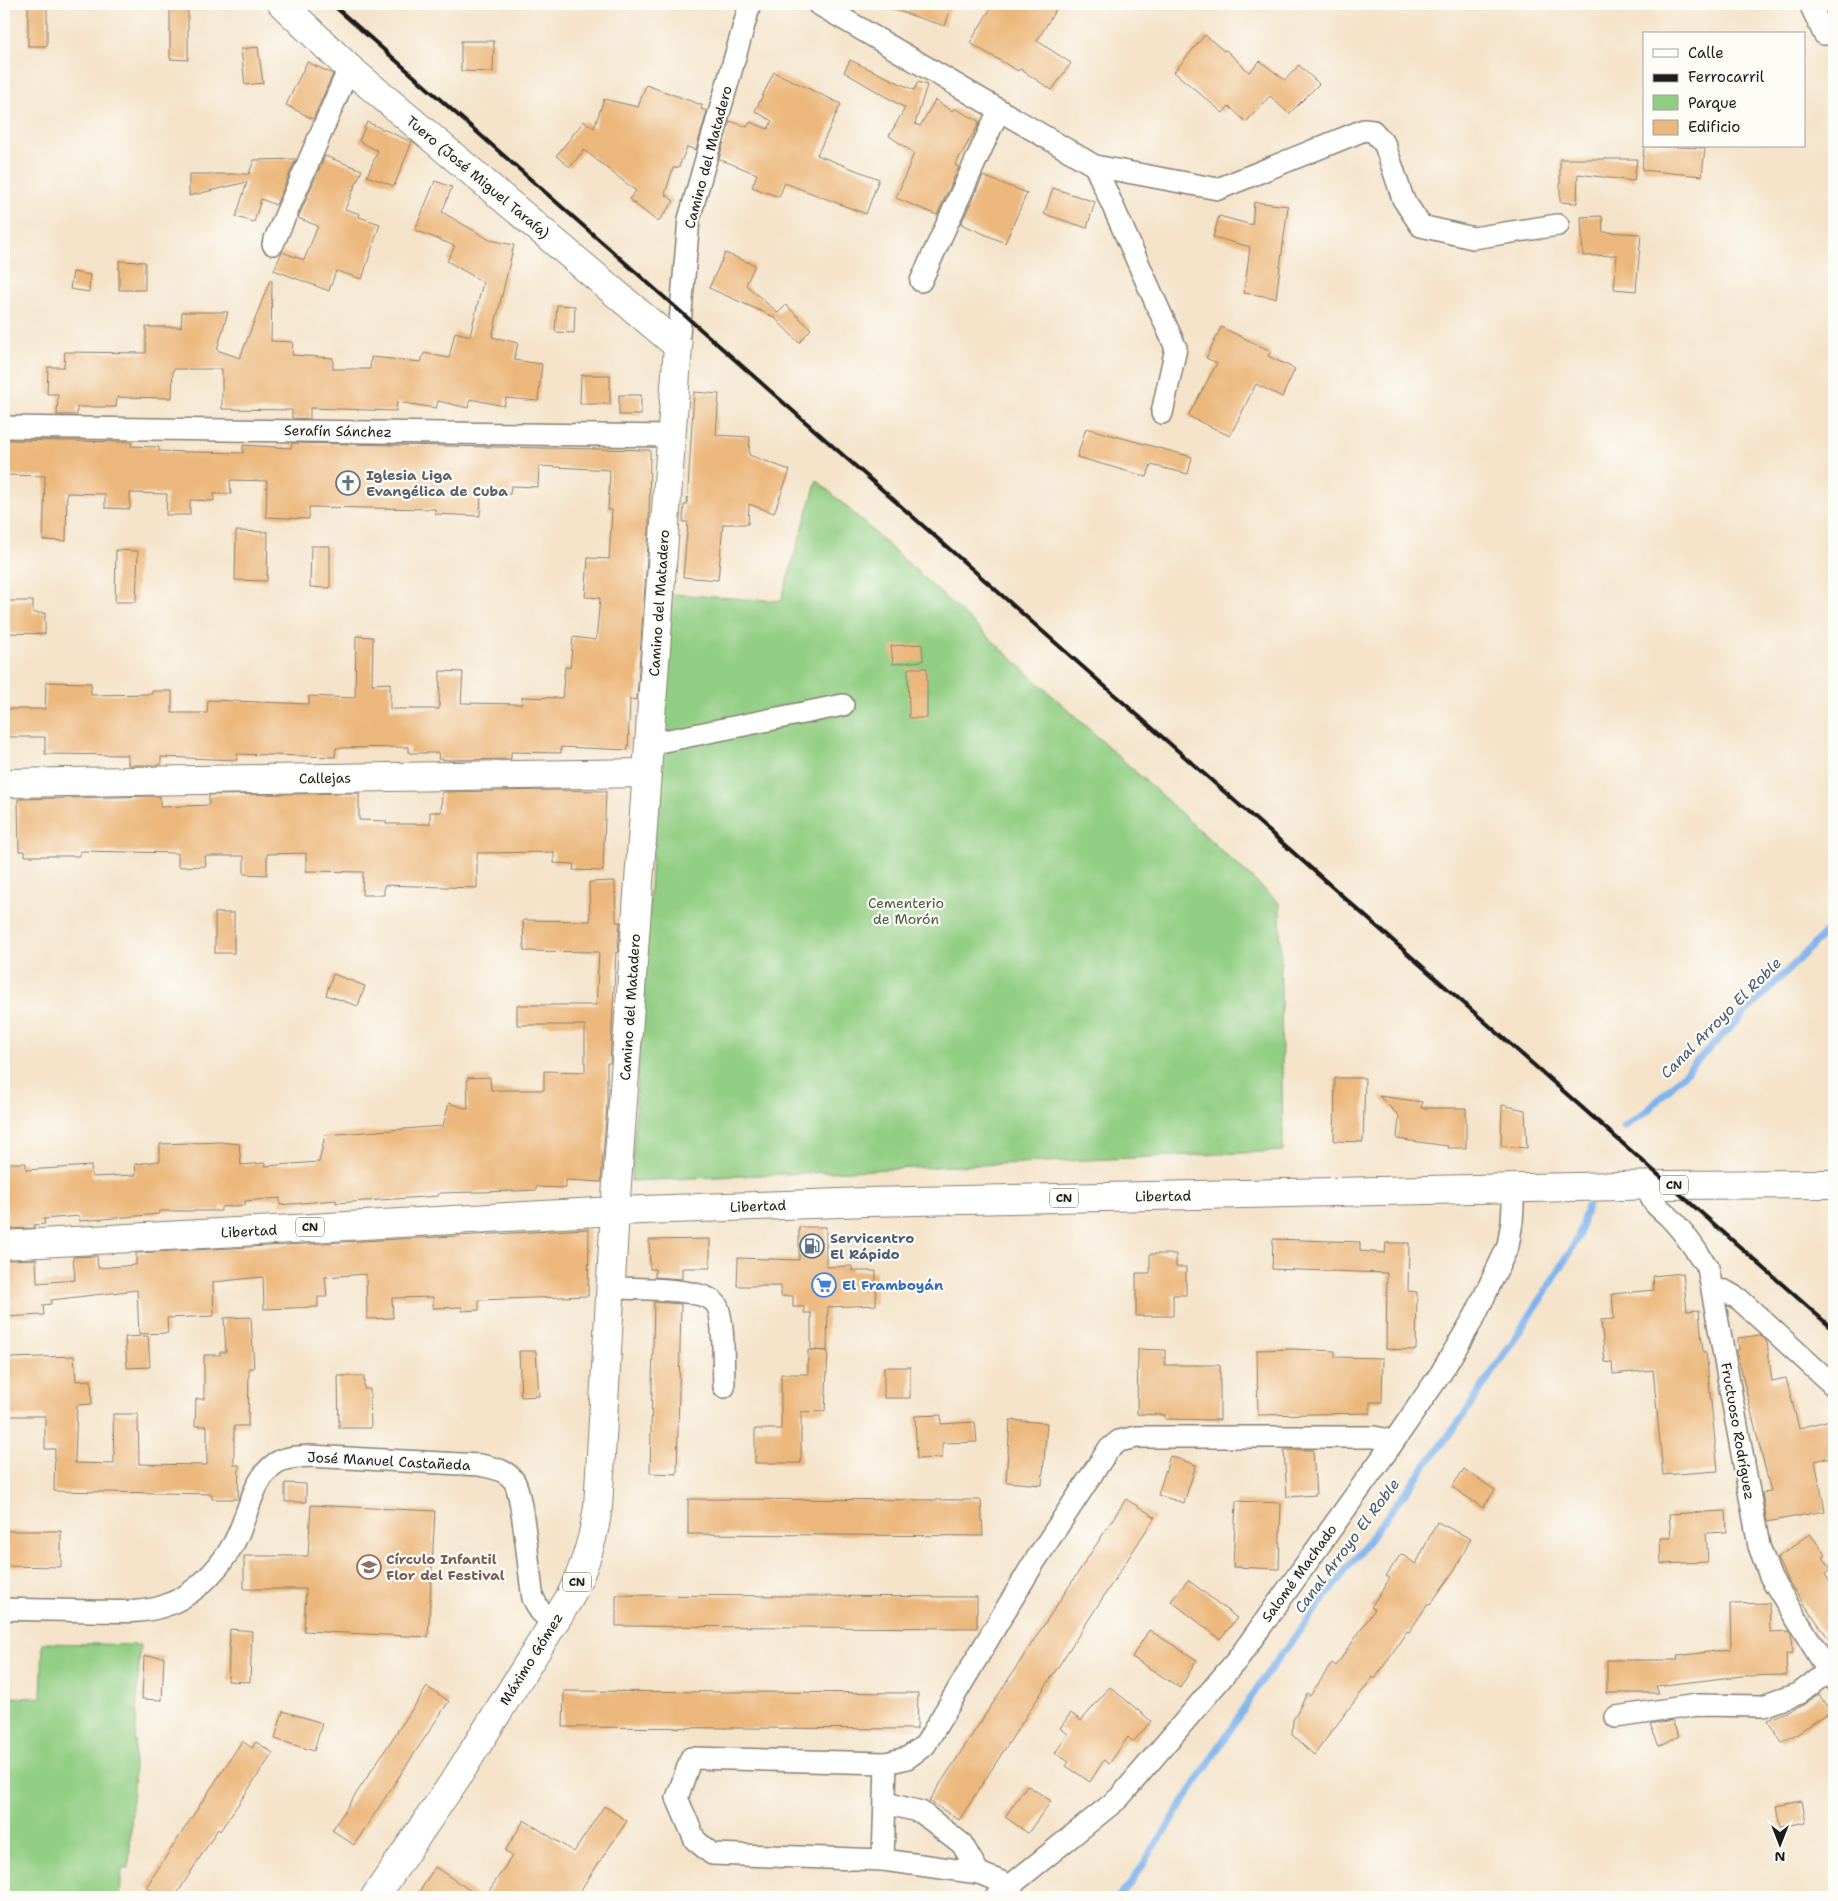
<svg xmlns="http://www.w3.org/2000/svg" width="1838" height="1901" viewBox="0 0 1838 1901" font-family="'Shantell Sans',sans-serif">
<rect width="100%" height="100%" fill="#fdfcf7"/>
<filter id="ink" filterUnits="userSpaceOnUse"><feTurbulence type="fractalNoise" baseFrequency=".02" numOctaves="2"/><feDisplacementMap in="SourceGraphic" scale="10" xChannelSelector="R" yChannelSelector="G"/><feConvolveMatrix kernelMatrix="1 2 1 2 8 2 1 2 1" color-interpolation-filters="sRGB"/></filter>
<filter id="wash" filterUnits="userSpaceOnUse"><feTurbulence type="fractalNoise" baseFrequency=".0096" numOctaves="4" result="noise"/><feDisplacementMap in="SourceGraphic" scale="20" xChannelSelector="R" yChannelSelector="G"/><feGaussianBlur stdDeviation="1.12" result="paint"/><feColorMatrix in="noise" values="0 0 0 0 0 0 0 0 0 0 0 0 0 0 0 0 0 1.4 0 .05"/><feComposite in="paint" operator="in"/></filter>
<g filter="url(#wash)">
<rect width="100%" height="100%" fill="#f4e3c9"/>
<!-- green -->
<g fill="#91cd82" stroke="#56744f">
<path d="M817 480 1280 904 1283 1151 631 1181 669 594 781 601Z"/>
<path d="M43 1643 140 1645 129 1869H122L120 1897H4V1697L41 1698Z"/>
</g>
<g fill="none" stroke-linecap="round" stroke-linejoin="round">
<!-- stream -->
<g stroke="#7eb3ec" stroke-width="7">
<path d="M1624 1127 1649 1109 1834 924"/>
<path d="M1119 1897 1131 1883 1263 1679 1464 1415 1554 1279 1578 1238 1587 1206"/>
</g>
</g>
<g id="blocks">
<!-- building -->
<g fill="#ecb77c">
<rect x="28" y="4" width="19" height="42"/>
<path d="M170 4H188V60L170 59Z"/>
<path d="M889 4H952L945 26 888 8Z"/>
<path d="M993 4H1059L1037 41 1071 63 1052 90 1020 69 1018 71 970 43Z"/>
<path d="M1205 35 1224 51 1226 50 1249 72 1260 61 1285 80 1299 65 1319 84 1289 114 1270 96 1246 122 1229 106 1223 113 1174 72Z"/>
<path d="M461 41H494L493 72 461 71Z"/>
<path d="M258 47 263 83 245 85 241 49Z"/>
<path d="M850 60 914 90 918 82 927 85 915 124 920 126 935 100 952 111 954 108 980 122 955 165 959 167 937 215 896 198 914 153 889 136 905 108 844 72Z"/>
<path d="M307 62 333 74 313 119 286 105Z"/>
<path d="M774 72 841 104 817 155 879 179 866 214 785 183 779 197 752 187 757 174 719 159 730 121 747 127 750 122 768 129 772 121 755 111Z"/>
<path d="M646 85 702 105 701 109 707 111 696 150 687 147 679 167 673 168 665 194 674 201 658 222 629 199 636 191 584 150 570 167 556 156 584 121 594 128 604 99 638 107Z"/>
<path d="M367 122 412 142 394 186 367 176 378 151 359 141Z"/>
<path d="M1644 146 1705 148 1702 176 1642 170Z"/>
<path d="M325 156 362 170 345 209 360 214 359 217 380 224 362 279 336 271 329 291 274 270 282 252 304 260 318 226 298 218Z"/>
<path d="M296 159 276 205 261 199 254 222 236 217 247 182 189 196V174H249L254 160Z"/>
<path d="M1560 159H1637L1634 181 1578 174 1577 203 1560 202Z"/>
<path d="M983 176 1027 193 1005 243 961 224Z"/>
<path d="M435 181 452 187 442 212 490 240 514 245 492 337 518 343 514 360 542 364 538 401 506 398 504 406 470 399 468 408 438 401 436 408 397 402 396 411 310 408V419L292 418V410L222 409V369H173L172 398 117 397 116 407H77V415H57L58 394H47L48 367H64L65 352 146 353V327H181L182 312H228L217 350 240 358 270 280 272 281 271 341 293 342 292 355 333 358V369H370L371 357 421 362 424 353 449 358 455 332 470 336 483 282 447 261 455 246 415 230Z"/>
<path d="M1053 188 1095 202 1087 228 1044 214Z"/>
<path d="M1254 202 1288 206 1276 298 1244 293 1250 247 1213 237 1219 216 1252 225Z"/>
<path d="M1602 216 1603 232 1641 234 1636 291 1614 289 1617 255 1583 256 1581 217Z"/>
<path d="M725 253 755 265 746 285 778 313 786 305 811 329 799 343 774 317 709 288Z"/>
<path d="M119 261 145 262V290H119Z"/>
<path d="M73 272 90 275 89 292 70 289Z"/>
<path d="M557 305 575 306 574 333 555 332Z"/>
<path d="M1221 327 1271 351 1268 356 1295 369 1282 397 1256 384 1230 436 1188 416 1217 363 1206 358Z"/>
<path d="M581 375H610V404H580Z"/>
<path d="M694 392 719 394 716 435 750 437 749 455 790 470 774 513 749 504 748 524H723L718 580 683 577 688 522H683L684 505H687Z"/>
<rect x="619" y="395" width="22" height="20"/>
<path d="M1086 428 1192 457 1188 474 1151 465 1147 477 1077 457Z"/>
<path d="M6 440 132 442 131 446 159 447V451L191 452 243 453V445L291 448 292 443 650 450 649 530 637 698V700L630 699 628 750 561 747V753L511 752V759L451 760 438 759 439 753H409V747L336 748 335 757 237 754V760L161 757V765H128V755L45 754V737H4V709H45L46 682 91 683V695L152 694V691H172V713H207L208 700 309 704V696L355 698 356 636 373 637 372 684 390 683V709H439L440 671 463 672 461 703 522 704V697L562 698 565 667 570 668 573 637 596 640 600 598 585 597 588 558 609 559 612 510H608L610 470 539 466 538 487 511 486 510 494 481 493 480 516 435 514V509L309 507V519L266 517 267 481 230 480 231 494H214V501L190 500V515H166L167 494 130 493V509L105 508V494L67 493 66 541 43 540 45 476 5 475Z"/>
<path d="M236 531 268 532 267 581 235 580Z"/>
<path d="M311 546H330V588L310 587Z"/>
<path d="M116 550 138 551 136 602H115Z"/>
<path d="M8 601H33V613H45V634L8 633Z"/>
<path d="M922 644 923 661 893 664 891 646Z"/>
<path d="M908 668H927V718H909Z"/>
<path d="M552 790 606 791 603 871 573 870 574 864 554 863V852L477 853V888L384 885V895H362L363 872 306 871V853L267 854V875L244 874V856H205L206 866 178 867V853L80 851V856H25V851H19L18 799 160 796V807L209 805V795L359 793V820L386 821V824H430V812H441L442 792Z"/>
<path d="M615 881 616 922H620L618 952H616L610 1063H607V1106L601 1182 566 1180V1188L536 1187V1190L516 1191 439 1193 438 1196 336 1203V1200L280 1205V1198L245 1201V1205L221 1207V1211H159V1214L80 1221 79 1216 44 1219 45 1224 34 1225V1228L4 1229V1164L8 1163H26V1170L91 1166 92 1177 136 1175 135 1164 160 1161V1144L220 1142 239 1144 241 1165 265 1163V1166L319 1162 325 1135 443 1126 449 1103 468 1109 467 1078 490 1077 491 1090H544V1071L585 1072V1025H517V1005H596L599 952 524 951 523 920 590 921 589 882Z"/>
<rect x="215" y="913" width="19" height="40"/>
<path d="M333 974 365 986 358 1006 326 995Z"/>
<path d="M1335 1078H1365L1363 1142 1334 1141Z"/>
<path d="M1379 1096 1422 1102 1421 1108H1466V1148H1448V1146L1397 1139 1399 1116Z"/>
<path d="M1502 1105 1525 1110 1527 1148 1501 1146Z"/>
<path d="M799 1227H826V1267L852 1266V1271H876V1305L828 1307 827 1351 811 1350V1313H804V1307H793V1296H781V1286H737L738 1258 799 1260Z"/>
<path d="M589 1229 588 1296 479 1300V1310L462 1311V1307L433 1308V1297L392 1298 393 1318 367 1319 366 1274 325 1277 327 1297H318V1307L264 1309 263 1277 213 1282 214 1316 167 1318 168 1333 139 1334 137 1290 51 1300V1304L43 1305 44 1315 4 1317V1260L36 1259 37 1283 75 1280 73 1257 97 1256 98 1268 136 1265V1253Z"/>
<path d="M710 1239V1268H682V1279L655 1277V1269H650L649 1240Z"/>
<path d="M1273 1239 1360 1242V1251L1385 1253 1386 1243H1409L1408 1291 1417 1292 1416 1350 1386 1349 1387 1273 1272 1269Z"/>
<path d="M1150 1254H1176V1267H1186V1295H1173V1316H1136V1273H1150Z"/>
<path d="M1683 1273 1687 1311 1699 1310 1703 1352H1706L1718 1471 1663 1475 1653 1370 1613 1374 1612 1363 1605 1362 1601 1320 1614 1319 1612 1294 1654 1290 1653 1276Z"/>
<path d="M654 1302 681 1304 677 1474 650 1473Z"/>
<path d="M251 1317 254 1368H249L248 1426H234V1465H239L238 1499H212V1494L54 1491 55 1449H45V1416H8L9 1358 74 1356 76 1381 91 1380 92 1404 77 1405 75 1463 114 1464 113 1414H138L139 1464 207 1465V1426H195L196 1399H204V1355H220V1352H226L224 1318Z"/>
<path d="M1760 1335 1767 1342 1772 1381 1786 1378 1799 1428 1834 1419V1456L1815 1461 1825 1511 1767 1522 1762 1493 1771 1492 1736 1350H1739L1738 1338Z"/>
<path d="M148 1336 150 1367 127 1368 125 1337Z"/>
<path d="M1138 1349 1165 1350V1365H1220V1420L1165 1419V1415L1137 1414Z"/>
<path d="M1294 1349 1335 1351V1357L1383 1358 1382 1402H1370V1413L1258 1415 1257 1350Z"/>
<path d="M808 1350 828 1351 825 1411 801 1412V1463H755V1429H781V1374H808Z"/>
<path d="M519 1351H536L539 1396 521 1397Z"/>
<rect x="884" y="1367" width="26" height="31"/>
<path d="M338 1376H364V1389H370L371 1428H339Z"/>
<path d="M941 1415V1424L975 1422 977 1442 942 1443V1458L917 1459 915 1416Z"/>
<path d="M1010 1420 1047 1423 1042 1485 1006 1482Z"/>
<path d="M1284 1450H1313L1316 1495 1287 1497Z"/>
<path d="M1170 1456 1196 1465 1184 1503 1158 1495Z"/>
<path d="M1464 1469 1495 1490 1483 1508 1452 1487Z"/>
<path d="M285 1483 306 1484V1502H285Z"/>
<path d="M688 1499 981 1500 983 1536 688 1534Z"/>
<path d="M1126 1499 1155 1517 959 1820 929 1801Z"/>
<path d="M1236 1501 1281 1503 1279 1569 1233 1567Z"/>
<path d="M311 1505 435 1511 428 1637 304 1631 306 1589H244V1556H308Z"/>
<path d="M1726 1511 1727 1532 1706 1533 1708 1562 1661 1564 1660 1538H1671L1669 1514Z"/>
<path d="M1437 1522 1471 1539 1455 1569 1430 1605 1428 1604 1409 1632 1407 1631 1375 1679 1373 1677 1314 1755 1292 1735 1293 1720 1307 1694 1310 1696 1332 1663 1336 1666 1375 1609 1371 1607 1390 1578 1386 1576 1401 1554 1416 1564Z"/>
<path d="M4 1531H61V1567L4 1566Z"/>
<path d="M1810 1534 1826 1555 1823 1557 1832 1570 1825 1574 1834 1588V1646L1788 1581 1777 1558Z"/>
<path d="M1188 1580 1237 1618 1220 1639 1171 1601Z"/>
<path d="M616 1595 977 1597V1628L616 1626Z"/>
<path d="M1769 1603 1770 1632 1789 1631 1791 1634 1792 1654 1786 1655 1787 1675 1742 1676 1656 1686 1659 1693H1607V1660H1678L1677 1656 1731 1649 1730 1604Z"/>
<path d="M230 1629 252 1631 250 1682 228 1681Z"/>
<path d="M1149 1630 1197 1660 1180 1688 1132 1657Z"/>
<path d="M144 1656 164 1657 162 1700 142 1699Z"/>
<path d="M427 1687 449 1701 354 1845 332 1830Z"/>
<path d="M1110 1687 1151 1721 1133 1742 1128 1737 1109 1764 1104 1760 1090 1782 1066 1766 1069 1762 1055 1753 1068 1734 1060 1728 1071 1713 1081 1721Z"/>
<path d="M564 1691 918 1693 917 1729 563 1727Z"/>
<path d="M1819 1694 1830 1712 1782 1743 1767 1720 1804 1705Z"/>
<path d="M283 1711 322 1723 314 1751 275 1739Z"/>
<path d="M1672 1721 1679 1736 1659 1746 1650 1725Z"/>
<path d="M242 1741 252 1748 256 1742 273 1753 220 1831 218 1829 175 1897H163L146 1887Z"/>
<path d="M1027 1785 1051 1801 1028 1833 1005 1817Z"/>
<path d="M1802 1801 1806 1822 1780 1827 1776 1806Z"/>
<path d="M604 1806 627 1821 576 1897H485L512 1856 505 1851 524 1820 574 1852Z"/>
<path d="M435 1867 480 1897H416Z"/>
</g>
</g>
</g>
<g filter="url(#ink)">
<use href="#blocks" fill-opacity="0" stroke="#888072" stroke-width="1"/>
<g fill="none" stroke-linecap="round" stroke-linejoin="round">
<!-- minor casing -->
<g stroke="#888072" stroke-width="24">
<g id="minor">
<path d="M818 4 1095 166 1218 189 1364 130 1373 131 1385 145 1403 199 1421 226 1473 238 1558 225"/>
<path d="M1810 4 1824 34H1834"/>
<path d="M1095 166 1176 348 1162 413"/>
<path d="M273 244 349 68"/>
<path d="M921 281 999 110"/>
<path d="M678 346 689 219 750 4"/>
<path d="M4 427 672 436"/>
<path d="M649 744 843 705"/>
<path d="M1647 1185C1652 1208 1660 1206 1673 1221 1687 1236 1697 1252 1708 1268L1759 1546 1770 1576 1834 1680"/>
<path d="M611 1288C632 1289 703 1287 716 1304 725 1316 723 1370 724 1387"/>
<path d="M1714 1290 1725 1291 1739 1299 1834 1386"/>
<path d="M4 1609C33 1610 62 1610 92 1611 115 1611 141 1614 164 1606 197 1595 227 1562 240 1530 249 1508 255 1477 276 1463 285 1457 298 1457 309 1456L480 1465C492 1468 506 1469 514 1481 523 1494 529 1576 533 1598L540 1611 553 1624"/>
<path d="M1616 1717 1697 1705 1763 1706 1800 1693 1828 1671"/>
<path d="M886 1803 921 1812 962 1844 979 1873"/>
<path d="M883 1860 886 1763"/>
<path d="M1009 1885 979 1873 883 1860 712 1854 695 1840 677 1798 691 1758 886 1763 907 1758 925 1745 1033 1564 1108 1450 1119 1441 1137 1437H1374L1384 1439 1392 1444"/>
<path d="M996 1897 1119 1798 1237 1660 1392 1444 1441 1373 1475 1316 1508 1246 1512 1222 1514 1189"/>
</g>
</g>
<!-- major casing -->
<g stroke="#888072" stroke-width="30">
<g id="major">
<path d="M282 4 349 68 678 346 615 1211 598 1507C593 1541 585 1566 570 1597L457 1777 375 1897"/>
<path d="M4 783 647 773"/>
<path d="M4 1245 615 1211 867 1202 1667 1185 1834 1184"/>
</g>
</g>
<!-- minor -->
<use href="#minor" stroke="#fff" stroke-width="21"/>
<!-- major -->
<use href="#major" stroke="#fff" stroke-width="28"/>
<!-- rail -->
<path stroke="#1c1c1c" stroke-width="4" d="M332 4 1834 1330"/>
</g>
</g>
<!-- icons -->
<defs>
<g id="church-ring" transform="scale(1.25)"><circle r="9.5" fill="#fdfcf7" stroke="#6b7280" stroke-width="1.5"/><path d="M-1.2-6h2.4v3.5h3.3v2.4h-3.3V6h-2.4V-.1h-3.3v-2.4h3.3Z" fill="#6b7280"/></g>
<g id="fuel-ring" transform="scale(1.25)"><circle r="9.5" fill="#fdfcf7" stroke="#5c6f8a" stroke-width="1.5"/><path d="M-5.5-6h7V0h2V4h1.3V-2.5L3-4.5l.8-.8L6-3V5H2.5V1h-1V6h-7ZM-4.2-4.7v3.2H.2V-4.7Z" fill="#5c6f8a"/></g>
<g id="supermarket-ring" transform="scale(1.25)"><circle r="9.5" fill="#fdfcf7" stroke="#3f7fe0" stroke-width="1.5"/><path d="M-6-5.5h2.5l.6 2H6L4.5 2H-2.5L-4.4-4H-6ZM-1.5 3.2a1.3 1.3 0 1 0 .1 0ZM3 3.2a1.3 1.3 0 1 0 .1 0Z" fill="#3f7fe0"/></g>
<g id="school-ring" transform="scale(1.25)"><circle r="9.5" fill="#fdfcf7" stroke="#8d6e63" stroke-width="1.5"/><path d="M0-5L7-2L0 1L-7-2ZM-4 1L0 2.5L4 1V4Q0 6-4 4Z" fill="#8d6e63"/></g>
</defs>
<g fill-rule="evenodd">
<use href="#church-ring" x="348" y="483"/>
<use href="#fuel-ring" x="812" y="1246"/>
<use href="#supermarket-ring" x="824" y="1285"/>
<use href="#school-ring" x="369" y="1567"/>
</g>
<g text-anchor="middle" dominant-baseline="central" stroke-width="4.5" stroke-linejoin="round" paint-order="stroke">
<!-- shield labels -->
<g fill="#fdfcf7" stroke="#605f5e" stroke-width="1">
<rect x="1660" y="1175.5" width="28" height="19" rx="4"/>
<rect x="1050" y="1188.5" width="28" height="19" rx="4"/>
<rect x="296" y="1217.5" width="28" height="19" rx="4"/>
<rect x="563" y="1572.5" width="28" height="19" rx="4"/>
</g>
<g font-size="12" font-weight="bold" fill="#1c1c1c">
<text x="1674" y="1185">CN</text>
<text x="1064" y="1198">CN</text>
<text x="310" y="1227">CN</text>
<text x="577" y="1582">CN</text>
</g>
<!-- street labels -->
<g font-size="14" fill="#1c1c1c" stroke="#fdfcf7">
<text transform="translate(708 157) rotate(-75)">Camino del Matadero</text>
<text transform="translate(478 177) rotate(40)">Tuero (José Miguel Tarafa)</text>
<text transform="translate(338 431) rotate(1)">Serafín Sánchez</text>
<text transform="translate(659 603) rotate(-86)">Camino del Matadero</text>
<text transform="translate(325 778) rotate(-1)">Callejas</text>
<text transform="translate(630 1007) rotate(-86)">Camino del Matadero</text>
<text transform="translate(1163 1196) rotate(-1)">Libertad</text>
<text transform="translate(758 1206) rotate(-2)">Libertad</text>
<text transform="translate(249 1231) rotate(-3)">Libertad</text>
<text transform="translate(1738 1431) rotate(80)">Fructuoso Rodríguez</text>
<text transform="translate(389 1461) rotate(3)">José Manuel Castañeda</text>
<text transform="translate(1299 1573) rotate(-54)">Salomé Machado</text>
<text transform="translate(531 1659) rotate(-58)">Máximo Gómez</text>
</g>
<!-- worship labels -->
<g font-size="14" font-weight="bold" fill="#5b616d" stroke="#fdfcf7" text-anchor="start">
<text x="366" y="475">Iglesia Liga<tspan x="366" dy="16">Evangélica de Cuba</tspan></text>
</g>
<!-- park labels -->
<g font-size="14" fill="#455a40" stroke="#fdfcf7">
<text x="906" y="903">Cementerio<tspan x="906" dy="16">de Morón</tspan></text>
</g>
<!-- service labels -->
<g font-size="14" font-weight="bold" fill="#4e5e75" stroke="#fdfcf7" text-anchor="start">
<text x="830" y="1238">Servicentro<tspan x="830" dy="16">El Rápido</tspan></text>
</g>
<!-- shop labels -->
<g font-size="14" font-weight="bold" fill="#366cbe" stroke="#fdfcf7" text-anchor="start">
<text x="842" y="1285">El Framboyán</text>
</g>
<!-- education labels -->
<g font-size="14" font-weight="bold" fill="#785e54" stroke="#fdfcf7" text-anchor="start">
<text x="386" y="1559">Círculo Infantil<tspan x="386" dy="16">Flor del Festival</tspan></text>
</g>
<!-- water labels -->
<g font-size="15" font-style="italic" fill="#43586f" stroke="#fdfcf7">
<text transform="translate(1721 1018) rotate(-45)">Canal Arroyo El Roble</text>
<text transform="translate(1347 1546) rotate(-53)">Canal Arroyo El Roble</text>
</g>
</g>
<!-- margin -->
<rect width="1838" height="1901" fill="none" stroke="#fdfcf7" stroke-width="20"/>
<!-- legend -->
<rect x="1643" y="32" width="162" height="115" fill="#fdfcf7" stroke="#a3a29f"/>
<rect x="1653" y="49" width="25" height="8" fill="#ffffff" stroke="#a3a29f"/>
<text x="1688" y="58" font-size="15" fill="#1c1c1c">Calle</text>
<rect x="1653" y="74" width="25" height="8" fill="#1c1c1c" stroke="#a3a29f"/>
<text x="1688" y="82" font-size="15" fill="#1c1c1c">Ferrocarril</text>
<rect x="1653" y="95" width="25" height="15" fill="#91cd82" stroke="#a3a29f"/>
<text x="1688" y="108" font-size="15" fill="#1c1c1c">Parque</text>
<rect x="1653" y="120" width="25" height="15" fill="#ecb77c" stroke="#a3a29f"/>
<text x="1688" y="132" font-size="15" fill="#1c1c1c">Edificio</text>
<!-- north arrow -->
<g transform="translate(1780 1844) rotate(180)" stroke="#fdfcf7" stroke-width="4" paint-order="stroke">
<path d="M0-4L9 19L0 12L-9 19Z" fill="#1c1c1c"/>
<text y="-8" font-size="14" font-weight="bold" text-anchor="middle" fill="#1c1c1c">N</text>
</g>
</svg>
